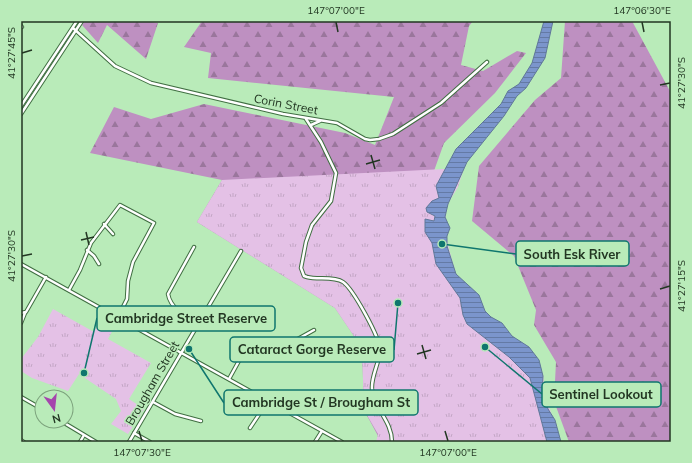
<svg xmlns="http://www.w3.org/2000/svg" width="692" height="463" viewBox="0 0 692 463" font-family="Mulish,sans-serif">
<defs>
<pattern id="forest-firs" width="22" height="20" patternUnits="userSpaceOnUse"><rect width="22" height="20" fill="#be90c1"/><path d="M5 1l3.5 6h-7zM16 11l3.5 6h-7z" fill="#9a769c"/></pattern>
<pattern id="park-tufts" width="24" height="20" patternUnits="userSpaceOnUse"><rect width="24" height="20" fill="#e4c1e6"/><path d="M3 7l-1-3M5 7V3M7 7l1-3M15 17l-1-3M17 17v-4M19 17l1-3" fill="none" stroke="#c3a6c5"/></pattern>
<pattern id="water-rules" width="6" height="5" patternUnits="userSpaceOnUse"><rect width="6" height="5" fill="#7b95cc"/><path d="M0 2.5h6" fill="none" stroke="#647aa5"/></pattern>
</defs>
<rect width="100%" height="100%" fill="#b9ebb9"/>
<!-- forest -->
<g fill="url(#forest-firs)">
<path d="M85 21H146L158 23 146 59 107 25 98 43 82 25Z"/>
<path d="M202 21H473L469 26 461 65 483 71 517 51 526 53 495 93 444 143 415 224 378 436 364 410 362 348 335 308 197 222 222 180 90 153 114 107 151 119 204 104 345 133 375 145 394 97 208 78 211 53 184 47Z"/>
<path d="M565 21H632L671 93V442H569L554 401 556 362 534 325 536 310 514 256 472 221 479 166 535 100 561 78Z"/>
</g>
<!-- park -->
<g fill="url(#park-tufts)">
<path d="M464 168 458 187 447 205 445 220 446 237 462 299 543 375 545 395 561 442H376L378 434 364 410 362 348 335 308 197 222 222 180Z"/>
<path d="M53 309 94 332 104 314 117 322 108 339 151 363 129 399 144 409 128 434 111 424 121 411 116 399 79 374 68 391 32 378 21 371V359L38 337Z"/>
</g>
<!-- water -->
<path fill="url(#water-rules)" stroke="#607899" d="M544 21H553L545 58 526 88 517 96 504 116 467 162 448 204 445 217 450 228 447 236V246L456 274 479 295 485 311 491 317 502 323 512 336 529 347 539 360 543 376 542 393 548 409 555 420 561 442H547L530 378 509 357 467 324 463 315 460 298 436 264 432 243 425 232V219L434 221 435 216 427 212 426 208 432 201 439 198 436 186 456 149 501 104 508 91 519 84 532 63Z"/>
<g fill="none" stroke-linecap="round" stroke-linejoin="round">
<!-- minor casing -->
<g stroke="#406e42" stroke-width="4.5">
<g id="minor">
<path d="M21 26 22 27"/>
<path d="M73 28 115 66 151 83 283 114 337 123 365 139 370 140 379 139 393 134 441 103 487 62"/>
<path d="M21 106 77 21"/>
<path d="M21 114 82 21"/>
<path d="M306 119 321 142 336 173 331 201 312 225 306 242 301 268 304 276 307 277C317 280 334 276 343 282 353 289 381 339 380 351 379 364 371 376 372 389 374 409 392 421 392 442"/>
<path d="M311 125 320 121"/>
<path d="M104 224 113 234"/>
<path d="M194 247 168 294C170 307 186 319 196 325"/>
<path d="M87 250 94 256 99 264"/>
<path d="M21 264 342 442"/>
<path d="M69 290 80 270 91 243 120 205 154 223 133 262 128 281 127 299 118 317"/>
<path d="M21 313 26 312 46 277"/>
<path d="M21 323 25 313"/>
<path d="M229 379 240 359 248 353 287 345 314 330"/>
<path d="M21 397 42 409"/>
<path d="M153 402 175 414 201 421"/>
<path d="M61 421 96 442"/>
<path d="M250 428 268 401"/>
<path d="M134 433 150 442"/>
<path d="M21 440 24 442"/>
<path d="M80 442 84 435"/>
<path d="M129 442 241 251"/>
<path d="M315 442 322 431"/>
</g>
</g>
<!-- minor -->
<use href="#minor" stroke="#fff" stroke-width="2.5"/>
</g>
<!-- ticks -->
<path fill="none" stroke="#223622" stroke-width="1.5" d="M336 22 338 32M642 22 644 32M22 53 32 50M660 85 670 83M371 155 375 169M366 164 380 160M86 232 89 245M81 240 94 237M22 256 32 254M660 289 670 286M422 345 426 359M417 354 431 350M139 431 142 441M445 431 448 441"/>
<g text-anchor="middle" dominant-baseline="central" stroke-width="3" stroke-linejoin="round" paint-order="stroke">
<!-- street labels -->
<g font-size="12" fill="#223622" stroke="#b9ebb9">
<text transform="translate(286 104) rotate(11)">Corin Street</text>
<text transform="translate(152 383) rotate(-60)">Brougham Street</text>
</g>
</g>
<!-- callouts -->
<path fill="none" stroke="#0f766e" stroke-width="1.5" d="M442 244L516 254M84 373L97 318M398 303L394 350M485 347L542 394M189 349L224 403"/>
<g fill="#0f766e" stroke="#b9ebb9" stroke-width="1.5">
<circle cx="442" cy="244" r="4"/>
<circle cx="84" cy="373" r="4"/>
<circle cx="398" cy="303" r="4"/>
<circle cx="485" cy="347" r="4"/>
<circle cx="189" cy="349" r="4"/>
</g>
<g fill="#b9ebb9" stroke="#0f766e" stroke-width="1.5">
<rect x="516" y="241" width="113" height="25" rx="4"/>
<rect x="97" y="306" width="178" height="25" rx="4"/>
<rect x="230" y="337" width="164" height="25" rx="4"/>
<rect x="542" y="382" width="119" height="25" rx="4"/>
<rect x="224" y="390" width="194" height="25" rx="4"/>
</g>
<g font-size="13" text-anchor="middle" font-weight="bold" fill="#223622">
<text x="572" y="259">South Esk River</text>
<text x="186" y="323">Cambridge Street Reserve</text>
<text x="312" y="354">Cataract Gorge Reserve</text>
<text x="601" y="399">Sentinel Lookout</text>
<text x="321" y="407">Cambridge St / Brougham St</text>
</g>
<!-- border -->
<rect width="692" height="463" fill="none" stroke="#b9ebb9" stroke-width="44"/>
<!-- north arrow -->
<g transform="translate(54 409) rotate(165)"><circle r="19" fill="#b9ebb9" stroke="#7da37d"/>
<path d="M0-3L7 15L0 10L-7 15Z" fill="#a545ad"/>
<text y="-6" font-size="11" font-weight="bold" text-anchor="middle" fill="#223622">N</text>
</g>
<rect x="22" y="22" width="648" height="419" fill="none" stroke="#223622" stroke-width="1.5"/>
<g font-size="10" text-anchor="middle" fill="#223622">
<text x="336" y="14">147°07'00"E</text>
<text x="642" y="14">147°06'30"E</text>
<text transform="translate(11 53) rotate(-90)" y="4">41°27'45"S</text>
<text transform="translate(681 83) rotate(-90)" y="4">41°27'30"S</text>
<text transform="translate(11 256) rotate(-90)" y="4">41°27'30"S</text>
<text transform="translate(681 286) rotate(-90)" y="4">41°27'15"S</text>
<text x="142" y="456">147°07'30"E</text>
<text x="448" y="456">147°07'00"E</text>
</g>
</svg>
